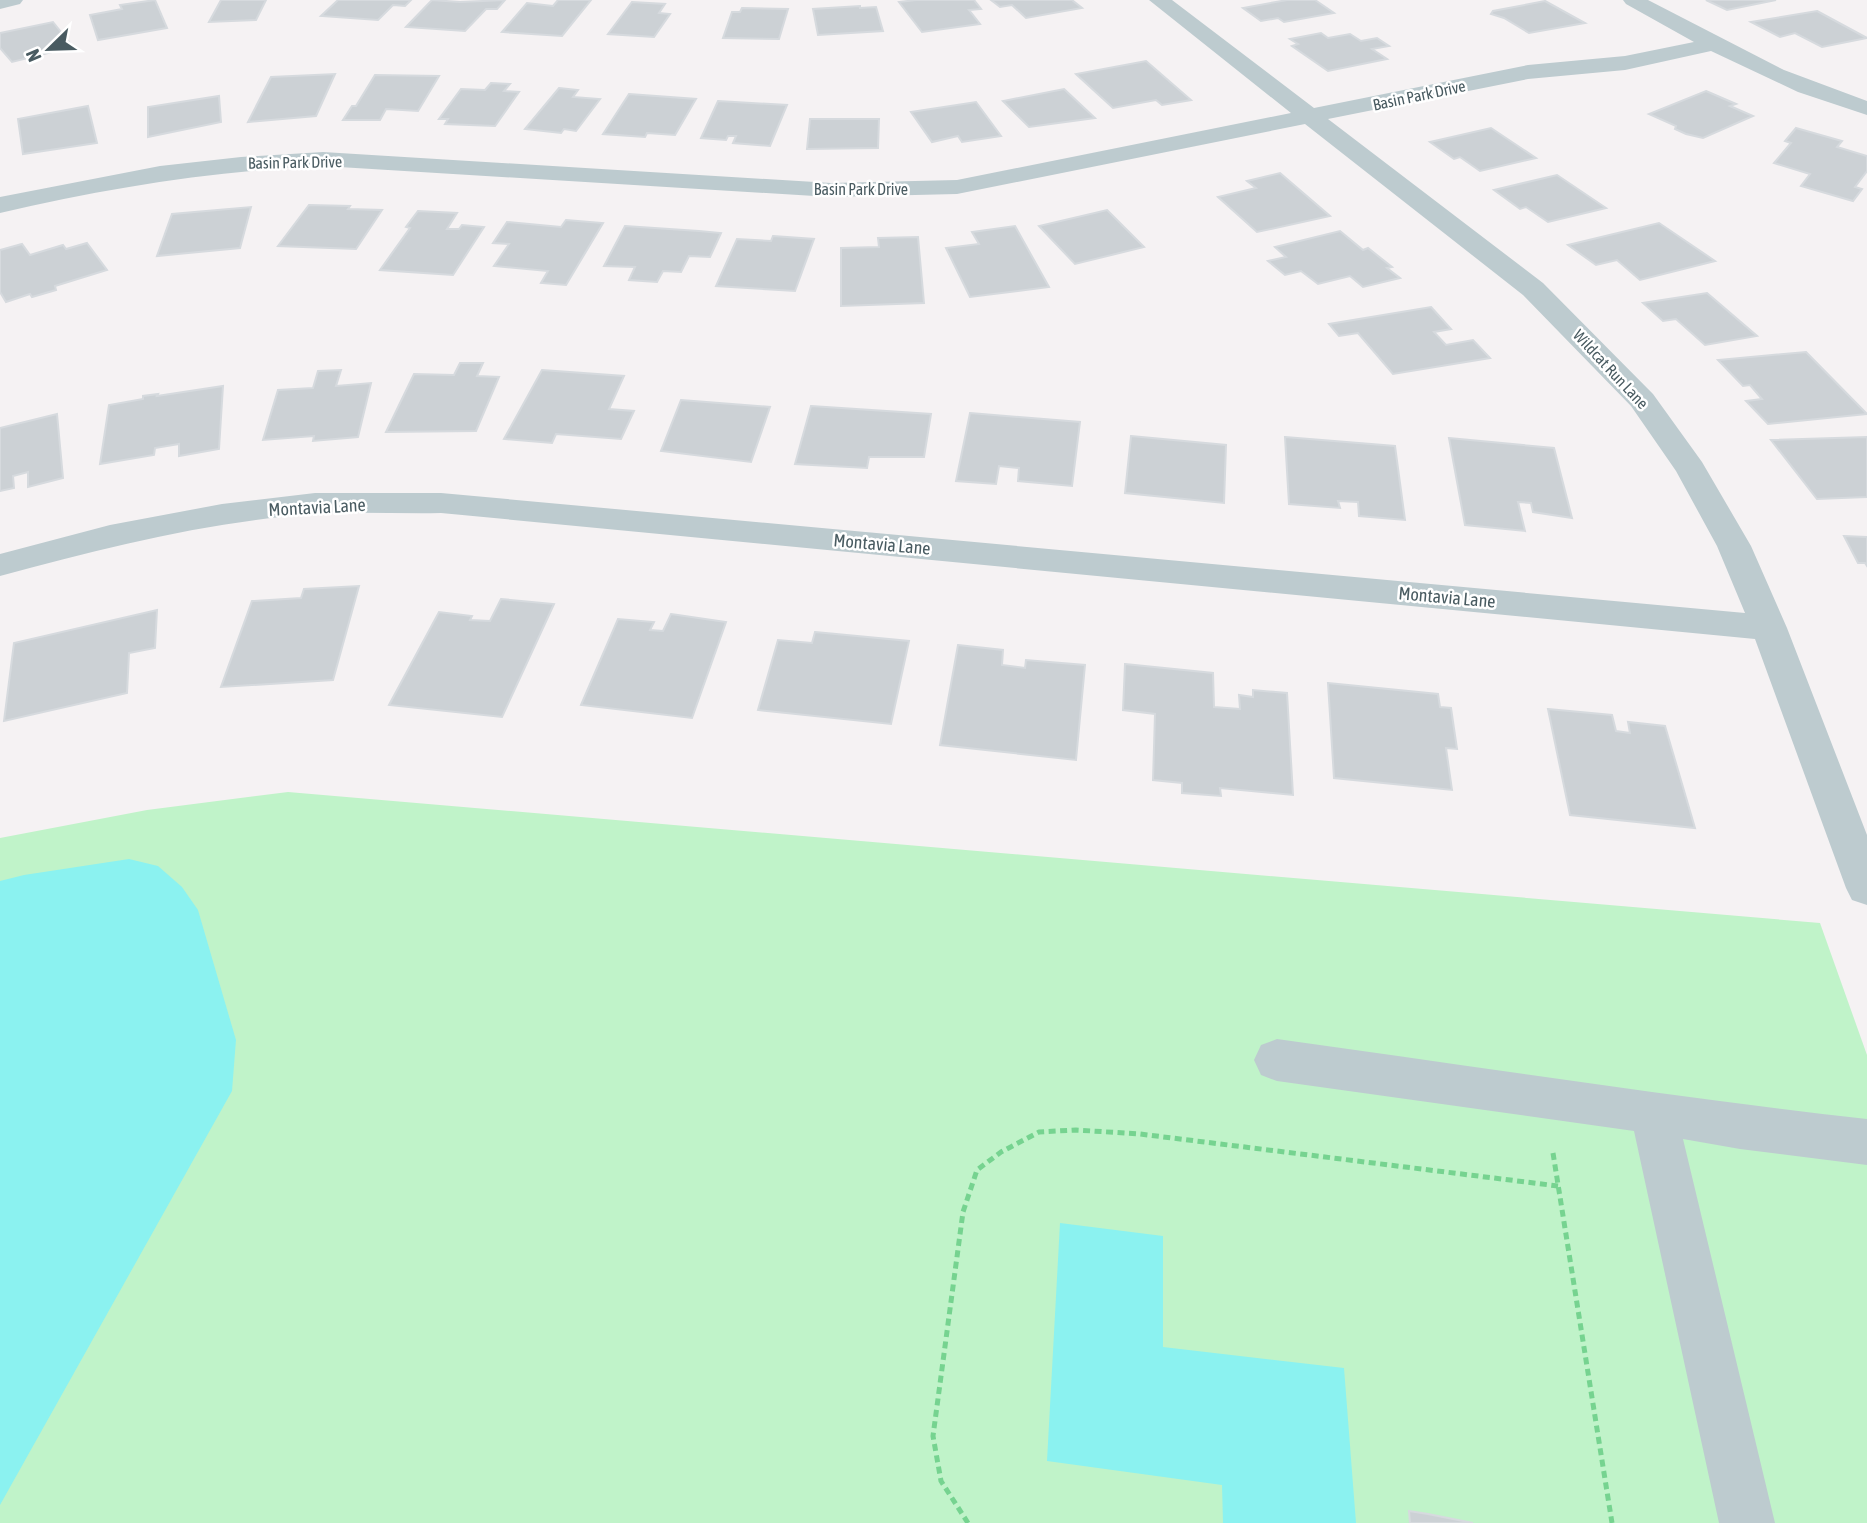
<svg xmlns="http://www.w3.org/2000/svg" width="1867" height="1523" viewBox="0 0 1867 1523" font-family="'Asap Condensed',sans-serif">
<rect width="100%" height="100%" fill="#f5f2f3"/>
<!-- green -->
<path fill="#c0f3c9" d="M288 792 1820 923 1867 1055V1523H0V838L147 810Z"/>
<!-- water -->
<g fill="#8bf2f0">
<path d="M129 859 158 866 182 887 198 910 236 1040 232 1091 0 1505V881L24 875Z"/>
<path d="M1060 1223 1163 1236V1347L1344 1368 1356 1523H1223L1222 1485 1047 1461Z"/>
</g>
<!-- building -->
<g fill="#ccd1d5" stroke="#d6dade" stroke-width="2">
<path d="M155 0 167 28 98 40 90 15 122 9 120 5Z"/>
<path d="M221 0H266L256 20 209 22Z"/>
<path d="M338 0H411L405 6 393 5 378 20 321 16Z"/>
<path d="M432 0 460 2 505 0 497 9H486L465 31 406 27Z"/>
<path d="M558 0H591L562 36 502 32 527 3 553 6Z"/>
<path d="M916 0H974L981 9 969 10 980 24 922 32 899 2Z"/>
<path d="M991 0H1072L1082 8 1026 18 1012 5 1000 7Z"/>
<path d="M1287 0H1315L1334 13 1284 22 1278 18 1261 21 1243 8Z"/>
<path d="M1706 0H1776L1727 10Z"/>
<path d="M1545 1 1585 23 1529 33 1504 18 1491 14 1493 11Z"/>
<path d="M632 2 665 4 659 13 670 14 654 37 608 34Z"/>
<path d="M860 6V8L876 7 883 31 818 35 813 9Z"/>
<path d="M742 8 788 9 779 39 723 38 732 12H740Z"/>
<path d="M1817 11 1867 38 1822 47 1795 33 1780 37 1751 22Z"/>
<path d="M53 22 73 47 12 62 0 48V33Z"/>
<path d="M1321 33 1328 38 1350 34 1361 41 1377 38 1389 46 1372 49 1387 59 1328 71 1292 46 1298 44 1290 39Z"/>
<path d="M1146 61 1191 100 1162 105 1156 100 1113 108 1076 74Z"/>
<path d="M335 74 316 116 248 122 271 77Z"/>
<path d="M375 75 439 76 418 111 386 109 380 120H343L352 106H356Z"/>
<path d="M491 83 510 84 504 91 519 92 495 126 445 124 448 119H439L461 89 485 90Z"/>
<path d="M559 88 578 90 573 97 600 99 576 131 564 129 561 133 525 129Z"/>
<path d="M1064 89 1095 118 1029 127 1003 101Z"/>
<path d="M1706 91 1736 104 1730 106 1753 116 1703 138 1686 134 1675 129 1676 126 1649 114Z"/>
<path d="M629 94 696 99 675 135 647 133 645 137 603 134Z"/>
<path d="M219 96 221 122 148 137V107Z"/>
<path d="M718 101 787 105 770 146 733 143 736 136H728L726 140 701 138Z"/>
<path d="M976 102 1001 136 962 142 958 136 932 142 911 112Z"/>
<path d="M88 106 97 143 23 154 18 119Z"/>
<path d="M810 119H879L878 148 807 149Z"/>
<path d="M1491 128 1536 158 1480 171 1460 157 1454 159 1430 142Z"/>
<path d="M1796 128 1842 141 1837 147 1867 156V171L1855 187 1862 189 1853 201 1801 186 1810 174 1774 163 1791 143 1785 141Z"/>
<path d="M1280 173 1330 216 1257 232 1218 197 1256 188 1247 181Z"/>
<path d="M1557 175 1606 208 1548 222 1526 207 1520 209 1494 190Z"/>
<path d="M309 205 350 206 348 209 382 210 356 249 278 246Z"/>
<path d="M251 207 240 248 157 256 172 214Z"/>
<path d="M1107 210 1144 247 1075 264 1039 226Z"/>
<path d="M418 211 457 213 447 229H459L462 225 484 227 453 275 380 270 410 228 406 227Z"/>
<path d="M566 220 603 223 566 285 541 283 548 271 494 266 509 244 493 243 507 222 561 227Z"/>
<path d="M1659 223 1715 261 1640 280 1617 260 1596 265 1568 245Z"/>
<path d="M625 226 699 231 721 233 710 257 689 256 681 272 663 271 657 282 629 280 635 267 604 266Z"/>
<path d="M1015 226 1049 287 970 297 946 248 979 244 972 232Z"/>
<path d="M1340 231 1363 250 1368 248 1392 267 1387 268 1400 278 1363 287 1350 276 1318 284 1301 271 1285 275 1268 261 1286 257 1275 247Z"/>
<path d="M773 236 814 239 795 291 716 286 737 239 771 241Z"/>
<path d="M918 237 924 303 841 306V248L879 247 878 238Z"/>
<path d="M87 243 107 270 55 286 56 290 32 297 30 294 6 302 0 292V250L22 244 30 255 63 245 66 249Z"/>
<path d="M1707 293 1757 336 1705 345 1676 319 1663 321 1643 303Z"/>
<path d="M1431 307 1451 329 1434 332 1446 345 1473 340 1490 358 1393 374 1358 333 1339 336 1329 324Z"/>
<path d="M1806 352 1867 414 1768 424 1746 401 1762 399 1750 385 1743 386 1718 360Z"/>
<path d="M460 363H483L477 376 499 377 476 431 386 432 414 374 454 375Z"/>
<path d="M341 370 336 386 371 383 358 437 313 441 314 436 263 440 278 390 313 388 318 371Z"/>
<path d="M542 370 624 376 609 409 634 411 621 439 556 434 552 443 504 439Z"/>
<path d="M223 386 219 449 179 456V444L155 448 154 455 100 464 109 405 143 399V396L158 394 157 396Z"/>
<path d="M681 400 770 407 751 462 661 451Z"/>
<path d="M811 406 931 414 924 457H869L867 468 795 464Z"/>
<path d="M970 413 1080 422 1072 486 1018 481 1019 468 999 466 996 484 956 481Z"/>
<path d="M57 414 63 478 28 487V472L13 476 14 488 0 491V428Z"/>
<path d="M1131 436 1226 445 1224 503 1125 493Z"/>
<path d="M1285 437 1395 446 1405 520 1359 516 1358 502 1338 501 1340 508 1289 504Z"/>
<path d="M1867 437V497L1817 499 1771 440Z"/>
<path d="M1449 438 1554 448 1572 518 1533 512 1531 503 1518 502 1525 531 1465 525Z"/>
<path d="M1844 536 1867 537V566L1865 563H1858Z"/>
<path d="M359 586 333 680 221 687 252 601 301 598 304 589Z"/>
<path d="M501 599 554 604 502 717 389 705 439 612 472 616 470 620 490 621Z"/>
<path d="M157 610 155 648 129 653 127 693 4 721 14 643Z"/>
<path d="M671 614 726 622 692 718 581 705 618 619 654 622 650 630 663 631Z"/>
<path d="M815 632 909 641 891 724 758 710 778 640 812 643Z"/>
<path d="M958 645 1003 650 1002 665 1025 668 1026 660 1085 665 1076 760 940 745Z"/>
<path d="M1125 664 1213 673 1214 707 1240 709 1239 695 1253 697V690L1287 693 1293 795 1220 788 1221 796 1182 793V783L1153 780 1155 714 1123 710Z"/>
<path d="M1328 683 1438 694 1440 707 1451 708 1457 749 1446 748 1452 790 1334 778Z"/>
<path d="M1548 709 1612 715 1616 731 1630 733 1628 722 1665 726 1695 828 1570 815Z"/>
<path d="M1409 1511 1428 1514 1473 1523H1410Z"/>
</g>
<g fill="none" stroke-linecap="round" stroke-linejoin="round">
<!-- path -->
<g stroke="#76d390" stroke-width="5" stroke-dasharray="7 4.5" stroke-linecap="butt">
<path d="M1553 1153 1612 1523"/>
<path d="M968 1523 941 1481 933 1436 963 1212 977 1170 1001 1152 1039 1132 1076 1130 1140 1134 1558 1186"/>
</g>
<!-- minor -->
<g fill="#bdcbcf" fill-rule="evenodd">
<path d="M0 0H23L20 4 0 9Z"/>
<path d="M1149 0H1172L1314 108 1528 65 1625 56 1694 42 1626 4 1623 0H1648L1784 70 1867 101V115L1798 92 1711 51 1625 70 1528 79 1328 119 1543 283 1653 394 1702 462 1751 546 1787 628 1867 835V905L1852 900 1846 888 1755 639 441 513C398 514 356 511 313 514 206 522 103 548 0 576V554L110 525 222 504 315 493H441L1745 613 1717 546 1676 471 1631 406 1523 295 1305 124 957 194 831 197 323 166C213 171 107 188 0 213V197L160 166 241 157 323 152 831 183 957 180 1291 113Z"/>
<path d="M1277 1039C1474 1066 1670 1097 1867 1119V1165L1740 1149 1683 1139 1775 1523H1719L1634 1131 1277 1081 1261 1075 1254 1060 1261 1045Z"/>
</g>
</g>
<g text-anchor="middle" dominant-baseline="central" stroke-width="5" stroke-linejoin="round" paint-order="stroke">
<!-- far-street labels -->
<g font-size="16" fill="#495b61" stroke="#fff">
<text transform="translate(1419 95) rotate(-12)">Basin Park Drive</text>
<text transform="translate(295 162) rotate(-1)">Basin Park Drive</text>
<text x="861" y="189">Basin Park Drive</text>
<text transform="translate(1611 369) rotate(47)">Wildcat Run Lane</text>
</g>
<!-- street labels -->
<g font-size="18" fill="#495b61" stroke="#fff">
<text transform="translate(317 507) rotate(-3)">Montavia Lane</text>
<text transform="translate(882 544) rotate(5)">Montavia Lane</text>
<text transform="translate(1447 597) rotate(5)">Montavia Lane</text>
</g>
</g>
<!-- north arrow -->
<g transform="translate(49 49) rotate(247)" stroke="#ffffff" stroke-width="5" paint-order="stroke">
<path d="M0-5L12 26L0 18L-12 26Z" fill="#495b61"/>
<text y="-10" font-size="19" font-weight="bold" text-anchor="middle" fill="#495b61">N</text>
</g>
</svg>
